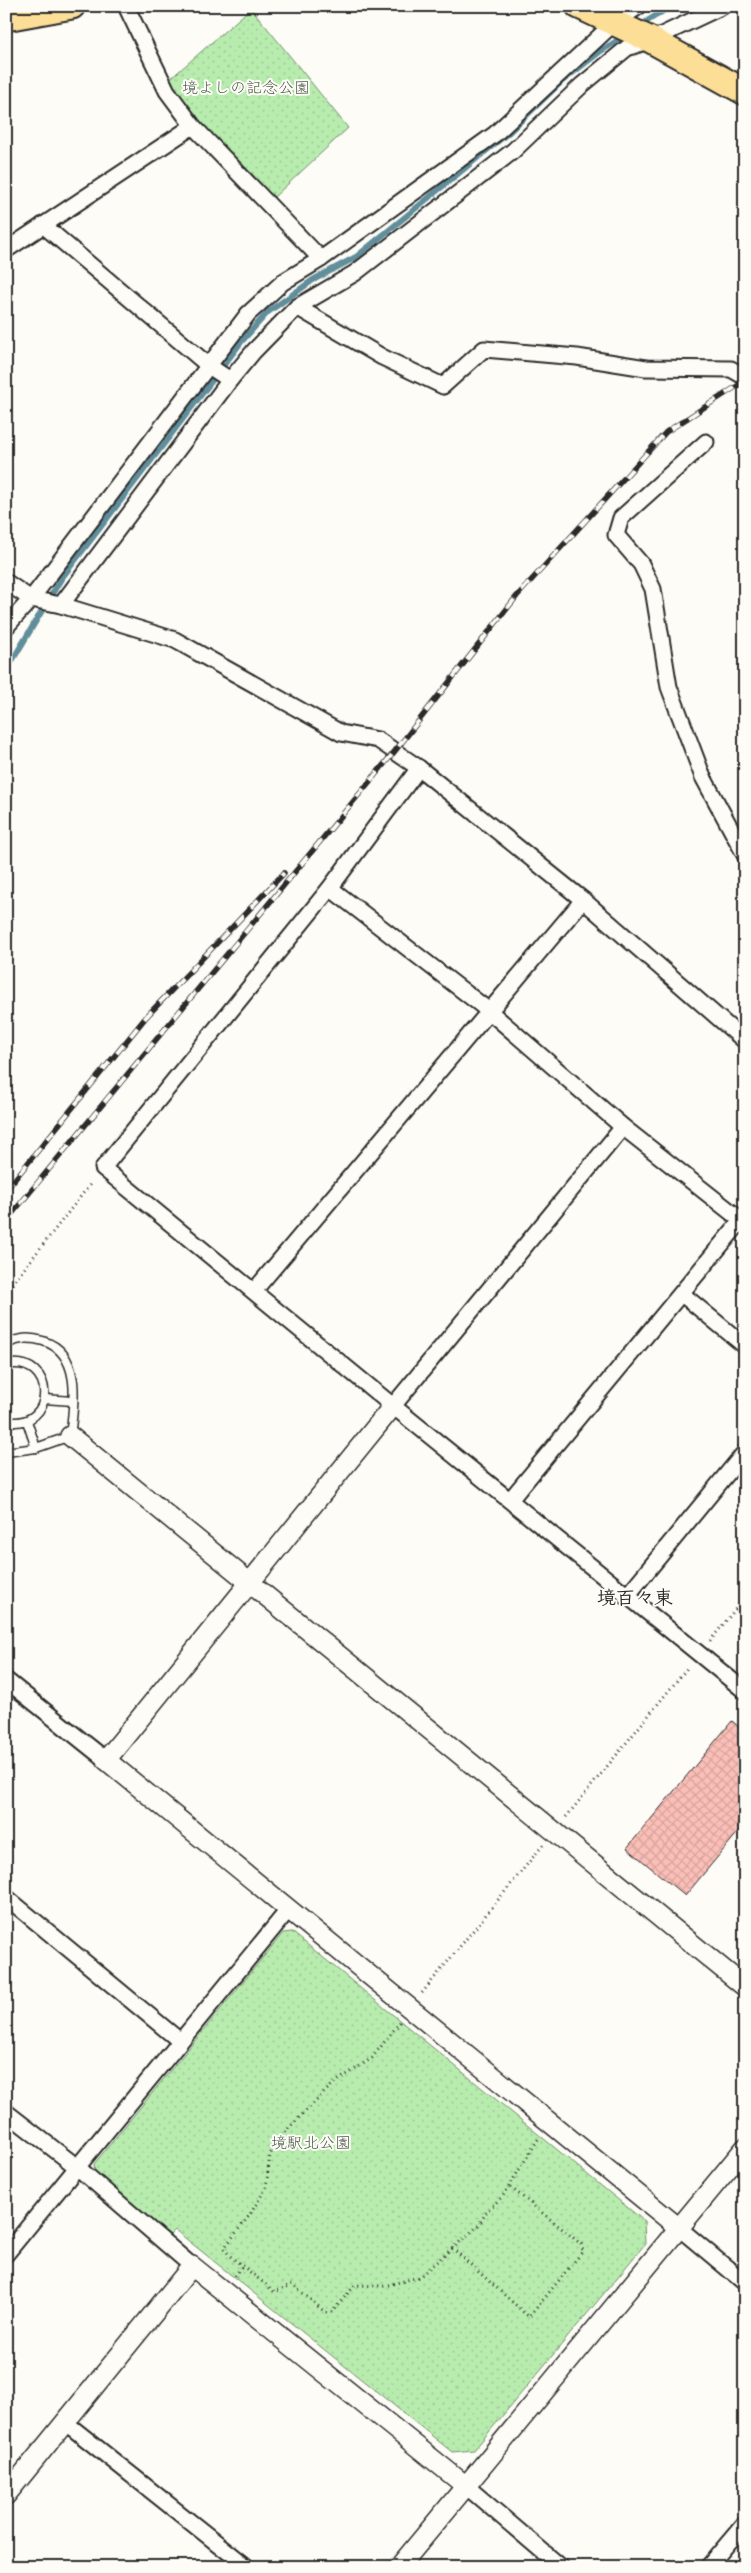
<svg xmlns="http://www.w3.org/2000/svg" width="751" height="2573" viewBox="0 0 751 2573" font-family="Dekko,'Klee One',sans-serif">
<defs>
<pattern id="park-dots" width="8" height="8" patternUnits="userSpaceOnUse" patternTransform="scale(1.25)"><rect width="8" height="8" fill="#b8ecae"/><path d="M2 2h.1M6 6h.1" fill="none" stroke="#9ecb96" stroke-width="1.8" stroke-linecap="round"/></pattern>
<pattern id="building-cross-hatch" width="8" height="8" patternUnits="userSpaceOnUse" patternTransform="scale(1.25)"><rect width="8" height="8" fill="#fbbfb7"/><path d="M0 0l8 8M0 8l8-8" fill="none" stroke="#d7a49e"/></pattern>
</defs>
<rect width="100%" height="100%" fill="#fdfcf7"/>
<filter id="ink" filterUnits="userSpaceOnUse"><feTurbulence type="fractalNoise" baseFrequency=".02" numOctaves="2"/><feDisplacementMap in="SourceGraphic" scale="10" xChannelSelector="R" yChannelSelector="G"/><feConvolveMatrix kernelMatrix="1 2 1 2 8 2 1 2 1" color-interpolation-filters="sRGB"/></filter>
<g filter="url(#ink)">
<!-- park -->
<g fill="url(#park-dots)" stroke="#728c6c">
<path d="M251 8 348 128 274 197 192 113 170 79Z"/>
<path d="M292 1932 644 2221 645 2244 474 2450 452 2452 175 2230 170 2235 95 2173 94 2164 283 1933Z"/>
</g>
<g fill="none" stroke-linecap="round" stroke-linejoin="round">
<!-- stream -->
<g stroke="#618e9b" stroke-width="6">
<path d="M638 27 671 6"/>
<path d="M6 671 61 579 242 341 268 312 313 280 356 257 508 133 561 82 601 51 626 35"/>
</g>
</g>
<!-- building -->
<path fill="url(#building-cross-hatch)" stroke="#2b2b2b" d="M732 1721 745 1732V1824L685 1896 627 1848Z"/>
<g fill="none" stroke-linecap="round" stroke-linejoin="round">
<!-- service casing -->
<g stroke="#2b2b2b" stroke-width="11">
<g id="service">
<path d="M6 1344C19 1338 29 1337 43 1341 83 1353 74 1405 70 1436L36 1448 6 1452"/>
<path d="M6 1365C56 1354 58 1431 6 1421"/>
<path d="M44 1399 73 1401"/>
<path d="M27 1421 36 1448"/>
</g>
</g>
<!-- minor casing -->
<g stroke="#2b2b2b" stroke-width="19">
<g id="minor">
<path d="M126 6 167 91 193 126 321 259"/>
<path d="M43 225 209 366 230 380"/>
<path d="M6 250 193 126"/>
<path d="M297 307 382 357 443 386 484 349 577 357 646 368 731 369 745 377"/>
<path d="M706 442 621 518 616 535 641 564 653 589 669 687 703 777 745 855"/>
<path d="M6 582 31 599 61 605 175 640 341 733 378 740 419 768 583 900 745 1041"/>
<path d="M61 605 230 380 254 351 297 307 355 273 513 151 582 85 627 48 651 40 723 6"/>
<path d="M6 627 31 599 248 314 283 282 321 259 495 134 615 22 639 6"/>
<path d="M419 768 330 888 103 1168 393 1406 745 1691"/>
<path d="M330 888 489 1011 623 1127 741 1220"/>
<path d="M254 1291 583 900"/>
<path d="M682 1294 745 1346"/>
<path d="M393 1406 623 1127"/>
<path d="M510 1500 745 1216"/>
<path d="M626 1597 745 1452"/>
<path d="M6 1680 106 1760"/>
<path d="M6 1897 180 2041"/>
<path d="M6 2112 77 2167 192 2266"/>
<path d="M679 2228 745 2283"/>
<path d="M6 2254 289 1909"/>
<path d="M66 2423 247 2567"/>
<path d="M466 2486 561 2567"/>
<path d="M708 2567 745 2523"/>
</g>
</g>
<!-- tertiary casing -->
<g stroke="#2b2b2b" stroke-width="22">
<g id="tertiary">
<path d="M393 1406 106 1760 679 2228"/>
<path d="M70 1436 745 1987"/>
<path d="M6 2495 192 2266 466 2486"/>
<path d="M399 2567 745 2148"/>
</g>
</g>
<!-- primary casing -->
<g stroke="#2b2b2b" stroke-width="29">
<g id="primary">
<path d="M579 6 651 40 745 92"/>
<path d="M6 18 72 6"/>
</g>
</g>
<!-- path -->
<g stroke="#2b2b2b" stroke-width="3" stroke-dasharray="1 4" stroke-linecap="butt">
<path d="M6 1292 92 1182"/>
<path d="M710 1641 745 1597"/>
<path d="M566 1817 688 1667"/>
<path d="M422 1993 543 1845"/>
<path d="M400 2022 372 2058 334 2083 285 2132 270 2154 266 2188 249 2216 224 2248 230 2256 275 2292 292 2284 325 2312H332L355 2285 384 2286 419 2277 478 2226 487 2211 503 2196 540 2136"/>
<path d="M452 2248 529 2317 583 2251 581 2244 509 2186"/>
<path d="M235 2276 242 2266"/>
</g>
<!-- service -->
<use href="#service" stroke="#fdfcf7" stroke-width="8"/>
<!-- minor -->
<use href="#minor" stroke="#fdfcf7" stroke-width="15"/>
<!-- tertiary -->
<use href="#tertiary" stroke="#fdfcf7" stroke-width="19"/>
<!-- primary -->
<use href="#primary" stroke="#fdde96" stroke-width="25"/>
<!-- rail casing -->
<g stroke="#2b2b2b" stroke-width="5.5">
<g id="rail">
<path d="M6 1190 146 1017 284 873"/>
<path d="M6 1221 395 751 517 596 666 432 745 381"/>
</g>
</g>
<!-- rail -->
<use href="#rail" stroke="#fdfcf7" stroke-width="4" stroke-dasharray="11" stroke-linecap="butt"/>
</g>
</g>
<g text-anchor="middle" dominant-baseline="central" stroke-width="4" stroke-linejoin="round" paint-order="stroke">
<!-- park labels -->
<g font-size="16" fill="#4e5b4c" stroke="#fdfcf7">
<text x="246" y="89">境よしの記念公園</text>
<text x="311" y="2144">境駅北公園</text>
</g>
<!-- quarter labels -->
<g font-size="19" font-weight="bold" fill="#2b2b2b" stroke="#fdfcf7">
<text x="635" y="1600">境百々東</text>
</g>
</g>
<!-- margin -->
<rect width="751" height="2573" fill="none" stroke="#fdfcf7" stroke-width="25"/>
<rect x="12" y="12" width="726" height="2548" fill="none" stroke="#2b2b2b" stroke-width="2" filter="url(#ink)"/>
</svg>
